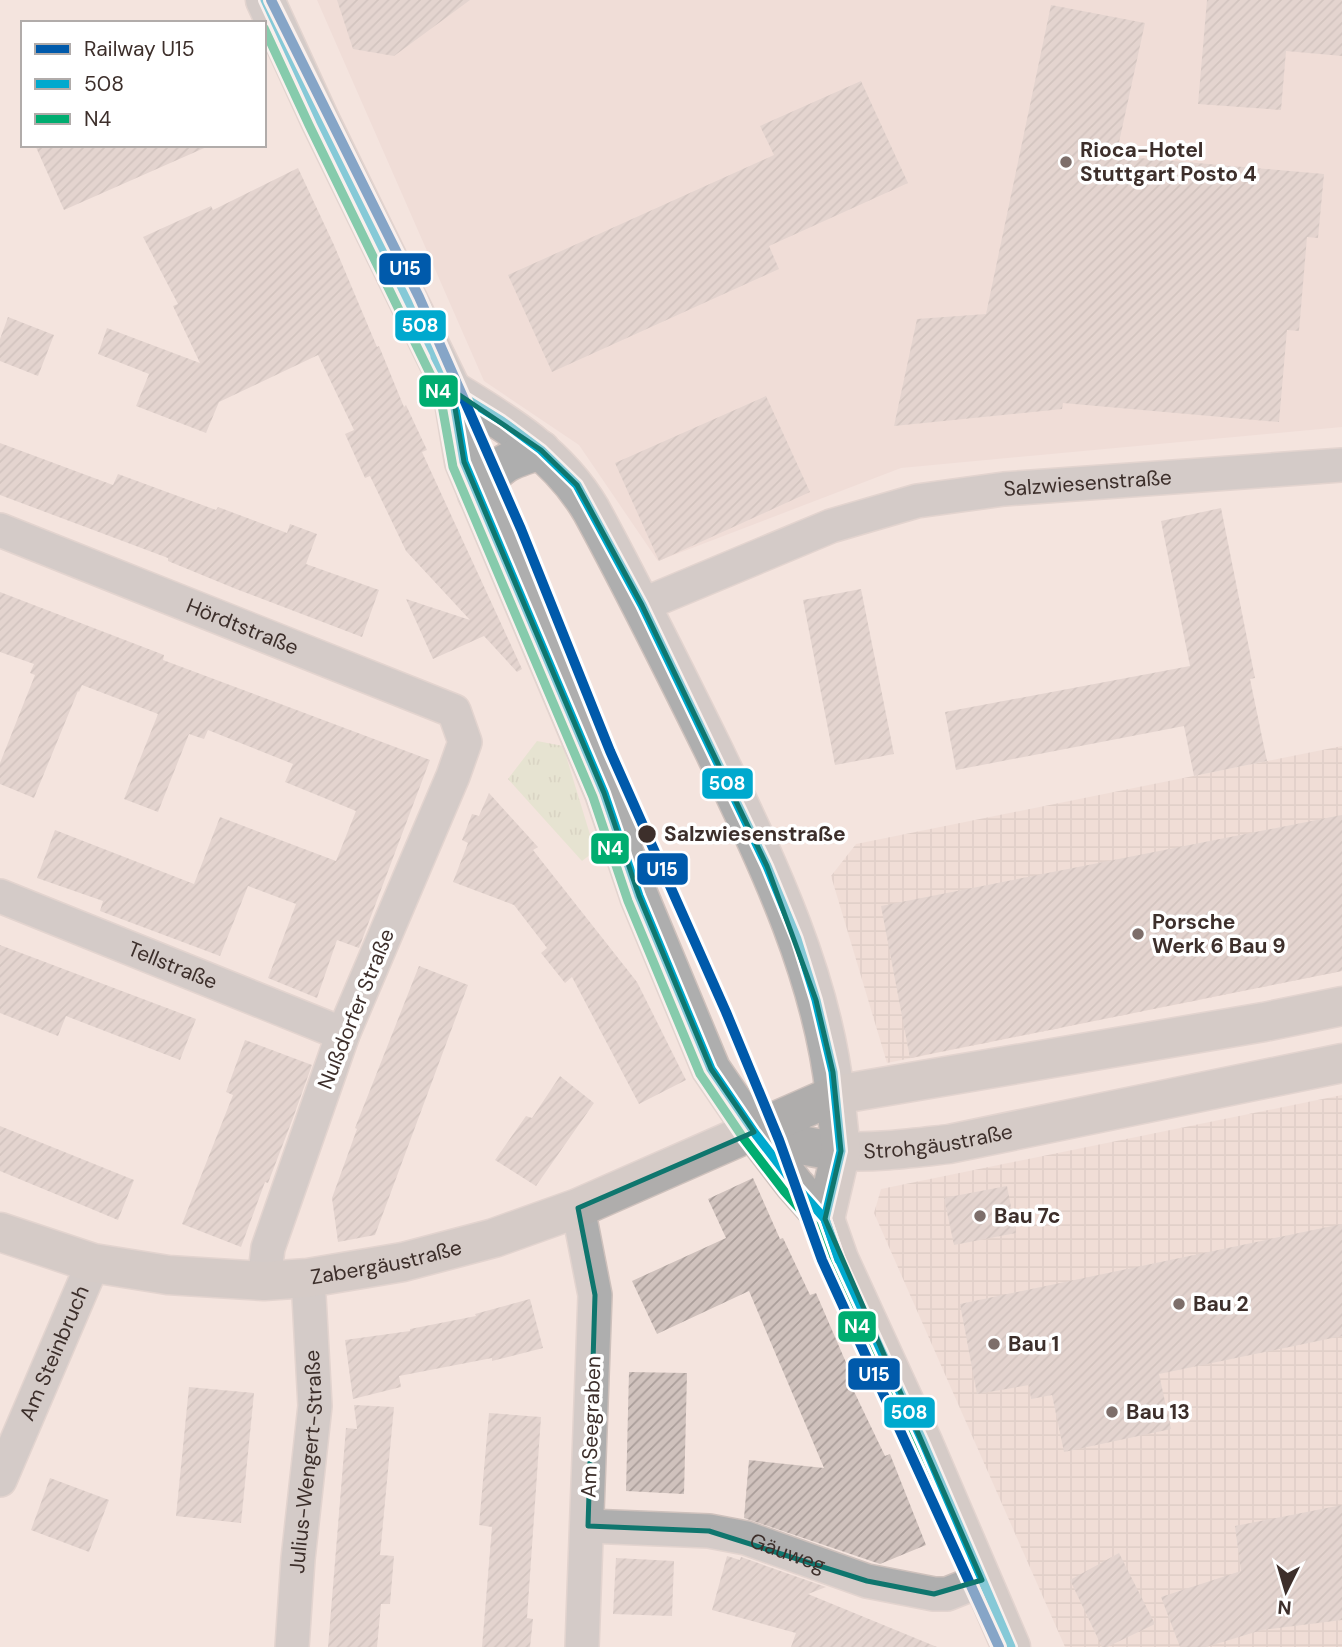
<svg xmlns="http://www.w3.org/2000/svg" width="1342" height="1647" viewBox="0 0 1342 1647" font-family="'DM Sans',sans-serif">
<defs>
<pattern id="industrial-grid" width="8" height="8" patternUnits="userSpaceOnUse" patternTransform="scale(1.75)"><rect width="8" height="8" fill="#ead6cd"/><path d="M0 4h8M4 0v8" fill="none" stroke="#cab8b0"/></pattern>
<pattern id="grass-tufts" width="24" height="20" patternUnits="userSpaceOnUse" patternTransform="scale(1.75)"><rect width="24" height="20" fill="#d6e2c0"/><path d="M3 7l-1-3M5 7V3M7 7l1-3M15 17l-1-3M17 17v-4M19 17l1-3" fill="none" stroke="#b9c2a5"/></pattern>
<pattern id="building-hatch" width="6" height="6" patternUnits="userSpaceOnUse" patternTransform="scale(1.75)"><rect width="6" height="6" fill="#d0c2bd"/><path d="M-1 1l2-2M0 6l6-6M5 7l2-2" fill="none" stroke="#aa9e9a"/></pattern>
</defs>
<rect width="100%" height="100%" fill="#f4e4de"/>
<!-- commercial -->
<path fill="#ebd5cf" d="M317 0H1342V427L901 468 658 561 579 445 484 381Z"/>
<!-- industrial -->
<g fill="url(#industrial-grid)">
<path d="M1342 746V971L887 1063 831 876 856 844Z"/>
<path d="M1342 1095V1647H1065L874 1213 881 1189Z"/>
</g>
<!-- grass -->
<path fill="url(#grass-tufts)" d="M537 741 563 746 595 851 582 861 508 779Z"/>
<!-- building -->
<g fill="url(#building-hatch)">
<path d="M337 0H470L394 56 353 49Z"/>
<path d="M1207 0H1342V56L1286 51 1281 110 1198 104Z"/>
<path d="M1051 5 1145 23 1116 156 1324 174 1318 238 1307 237 1299 331 1287 330 1279 422 1063 403 1062 409 894 426 917 319 986 314Z"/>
<path d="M861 81 908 183 769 246 779 269 552 372 508 275 774 155 760 126Z"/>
<path d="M35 145H211L64 210Z"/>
<path d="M298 168 334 245 377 347 379 346 404 407 406 405 427 450 422 452 522 669 517 672 484 636 433 659 406 599 470 620 406 551 370 476 365 478 345 434 354 430 318 355 219 402 206 433 136 406 149 374 98 354 107 328 200 363 173 306 178 304 143 237 211 206 213 210Z"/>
<path d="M8 317 54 335 38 376 0 361V339Z"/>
<path d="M766 396 810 492 659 561 615 463Z"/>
<path d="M0 443 113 485 118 474 216 510 218 507 287 533 290 524 317 534 306 564 379 590 362 637 236 589 168 561V558L0 495Z"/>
<path d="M1221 508 1255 678 1250 679 1267 761 1194 776 1184 726 956 770 945 712 1190 666 1161 521Z"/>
<path d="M861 589 894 754 835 765 803 600Z"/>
<path d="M0 592 164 655 163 660 430 760 359 948 337 940 317 998 268 978 296 904 248 886 220 956 100 911 103 901 37 878 55 830 194 884 220 817 336 861 356 811 285 782 293 764 208 730 204 739 189 734 158 812 124 799 158 714 82 685 79 692 78 691 34 798 0 784V763L35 675 30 673 34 664 0 652Z"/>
<path d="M489 793 538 847 533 850 637 982 686 1080 639 1104 572 977 565 983 541 953 547 948 514 905 453 882 468 843 462 840 472 814 479 816Z"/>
<path d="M1342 815V971L910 1058 881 906Z"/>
<path d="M0 945 196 1019 180 1060 66 1016 58 1036 0 1013Z"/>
<path d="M419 966 468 985 375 1235 338 1242 332 1198 357 1129 355 1128Z"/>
<path d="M245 1040 312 1065 293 1118 268 1183 265 1182 241 1247 182 1224 233 1095 226 1092Z"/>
<path d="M560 1076 594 1103 536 1186 495 1160 526 1116 532 1118Z"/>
<path d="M0 1126 134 1180 118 1220 0 1171Z"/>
<path d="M753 1178 780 1239 783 1238 810 1295 816 1293 854 1381 850 1383 885 1456 890 1454 926 1545 880 1564 744 1518 749 1460 824 1468 749 1291 657 1334 632 1281 726 1238 708 1199Z"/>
<path d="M1007 1186 1016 1233 954 1245 944 1198Z"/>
<path d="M1342 1224V1336L1159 1374 1171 1429 1064 1452 1052 1395 1031 1399 1029 1385 977 1394 960 1304Z"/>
<path d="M530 1299 543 1348 492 1361V1358L399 1376 401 1387 353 1399 345 1340 410 1331V1329L476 1316 475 1314Z"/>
<path d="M629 1372 687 1373 684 1494 626 1491Z"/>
<path d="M189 1387 254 1393 241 1523 176 1516Z"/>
<path d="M354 1405 394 1407 380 1555 394 1556 390 1604H381L377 1647H328L346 1428 357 1429Z"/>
<path d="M489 1413 541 1417 527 1618 533 1619 530 1647H482L492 1527 479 1525Z"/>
<path d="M50 1478 109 1500 89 1552 31 1530Z"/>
<path d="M1342 1505V1620L1262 1630 1206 1647H1180L1161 1597 1241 1571 1235 1526Z"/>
<path d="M1119 1553 1155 1624 1107 1647H1102L1070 1580Z"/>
<path d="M727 1556 740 1560 741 1557 826 1587 808 1594 937 1647H791L796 1633 712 1610Z"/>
<path d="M616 1558 674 1561 672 1616 613 1614Z"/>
</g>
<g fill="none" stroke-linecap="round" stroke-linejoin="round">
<!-- minor casing -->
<g stroke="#cec1bc" stroke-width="36">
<g id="minor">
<path id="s1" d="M0 530 454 711 465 742 453 776 343 1034 268 1248 264 1281"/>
<path id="s2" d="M642 605 831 526 917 501 1004 489 1342 465"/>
<path id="s3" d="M0 896 343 1034"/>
<path d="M578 1208 595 1295 582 1647"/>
<path id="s4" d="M0 1480 93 1263"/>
<path id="s5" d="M588 1526 709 1531 746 1538 867 1581 934 1594H947L982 1580"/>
<path id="s6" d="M292 1647 298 1559 315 1406 308 1278"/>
</g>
</g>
<!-- tertiary casing -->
<g stroke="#cec1bc" stroke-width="41">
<g id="tertiary">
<path d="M265 0 320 120 452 390 464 462 604 793 639 896 711 1069 754 1132"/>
<path d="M452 390C506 423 558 454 591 510 634 589 674 670 714 751 766 860 822 974 835 1095"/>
<path d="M477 494C499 463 505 461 541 450"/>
</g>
</g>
<!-- secondary casing -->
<g stroke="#cec1bc" stroke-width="41">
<g id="secondary">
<path id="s7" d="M754 1132C782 1141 811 1149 840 1151 876 1153 913 1148 949 1144L1342 1063"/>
<path d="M754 1132 794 1184 825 1219 839 1259 923 1442 1011 1647"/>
<path d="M825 1219 841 1151 835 1095"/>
<path id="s8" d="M0 1232 93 1263 168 1275 264 1281 308 1278 403 1262 494 1238 578 1208 835 1095 1264 1022 1342 1006"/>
</g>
</g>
<!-- minor -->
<use href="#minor" stroke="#aeaeae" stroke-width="33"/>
<!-- tertiary -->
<use href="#tertiary" stroke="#aeaeae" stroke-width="38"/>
<!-- secondary -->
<use href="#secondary" stroke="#afadac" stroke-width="38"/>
<!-- bus-1 casing -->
<g stroke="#fff" stroke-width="14">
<g id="bus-1">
<path d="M265 0 320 120 452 390 502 421 541 450 577 485 642 605 767 866 797 939 816 1000 833 1072 841 1151 825 1219 839 1259 923 1442 1011 1647"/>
<path d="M435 357 452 390 464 462 604 793 639 896 711 1069 754 1132 794 1184 825 1219 839 1260"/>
</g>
</g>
<!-- bus-2 casing -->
<g stroke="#fff" stroke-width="14">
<path id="bus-2" d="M264 28 309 125 440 394 453 467 593 797 628 901 700 1074 744 1139 784 1191 814 1225 828 1264 912 1447 998 1647"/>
</g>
<!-- bus-1 -->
<use href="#bus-1" stroke="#00a9ce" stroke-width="9"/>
<!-- bus-2 -->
<use href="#bus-2" stroke="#00ad70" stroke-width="9"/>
<!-- rail-1 casing -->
<g stroke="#fff" stroke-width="16">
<path id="rail-1" d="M271 0 419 297 521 529 610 751 726 1012 779 1140 822 1260 999 1647"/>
</g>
<!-- rail-1 -->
<use href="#rail-1" stroke="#005aab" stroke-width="10"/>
</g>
<!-- marked area -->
<path d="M0 0H1342V1647H0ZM452 390 541 450 577 485 642 605 767 866 816 1000 833 1072 841 1151 825 1219 982 1580 934 1594 867 1581 709 1531 588 1526 595 1295 578 1208 754 1132 711 1069 639 896 604 793 464 462Z" fill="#f4e4de" fill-opacity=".55" fill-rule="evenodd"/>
<path fill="none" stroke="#0f766e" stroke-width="5" stroke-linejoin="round" d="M452 390 541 450 577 485 642 605 767 866 816 1000 833 1072 841 1151 825 1219 982 1580 934 1594 867 1581 709 1531 588 1526 595 1295 578 1208 754 1132 711 1069 639 896 604 793 464 462Z"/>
<!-- markers -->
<g fill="#7d6e6a" stroke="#fff" stroke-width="2.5">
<circle cx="1066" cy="162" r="7"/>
<circle cx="1138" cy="934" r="7"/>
<circle cx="980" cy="1216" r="7"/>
<circle cx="1179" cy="1304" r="7"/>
<circle cx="994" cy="1344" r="7"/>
<circle cx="1112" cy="1412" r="7"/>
</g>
<circle fill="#3d2f2b" stroke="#fff" stroke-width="2.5" cx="647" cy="834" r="10"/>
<g text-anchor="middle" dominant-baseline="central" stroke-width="7" stroke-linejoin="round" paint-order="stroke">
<!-- poi labels -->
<g font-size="21" font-weight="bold" fill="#3d2f2b" stroke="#fff" text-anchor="start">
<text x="1080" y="150">Rioca-Hotel<tspan x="1080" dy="24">Stuttgart Posto 4</tspan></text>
<text x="1152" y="922">Porsche<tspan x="1152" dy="24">Werk 6 Bau 9</tspan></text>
<text x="994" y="1216">Bau 7c</text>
<text x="1193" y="1304">Bau 2</text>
<text x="1008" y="1344">Bau 1</text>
<text x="1126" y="1412">Bau 13</text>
</g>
<!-- street labels -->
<g font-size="21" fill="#3d2f2b" stroke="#fff">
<text stroke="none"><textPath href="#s2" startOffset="466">Salzwiesenstraße</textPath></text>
<text stroke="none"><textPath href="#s1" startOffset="261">Hördtstraße</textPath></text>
<text stroke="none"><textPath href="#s3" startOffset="186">Tellstraße</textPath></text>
<text transform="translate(356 1009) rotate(-68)">Nußdorfer Straße</text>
<text stroke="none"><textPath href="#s7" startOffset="187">Strohgäustraße</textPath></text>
<text stroke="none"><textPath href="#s8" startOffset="394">Zabergäustraße</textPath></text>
<text stroke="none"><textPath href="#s4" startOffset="138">Am Steinbruch</textPath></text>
<text transform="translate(591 1427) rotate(-88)">Am Seegraben</text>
<text stroke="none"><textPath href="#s6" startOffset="186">Julius-Wengert-Straße</textPath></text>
<text stroke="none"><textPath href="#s5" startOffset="203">Gäuweg</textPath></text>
</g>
<!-- stop labels -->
<g font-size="21" font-weight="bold" fill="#3d2f2b" stroke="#fff" text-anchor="start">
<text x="664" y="834">Salzwiesenstraße</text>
</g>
</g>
<g stroke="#fff" stroke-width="2.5">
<rect x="378" y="252" width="54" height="34" rx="7" fill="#005aab"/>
<rect x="394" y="309" width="53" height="33" rx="7" fill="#00a9ce"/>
<rect x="418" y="374" width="41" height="34" rx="7" fill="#00ad70"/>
<rect x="701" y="767" width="53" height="33" rx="7" fill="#00a9ce"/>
<rect x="590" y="832" width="40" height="33" rx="7" fill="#00ad70"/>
<rect x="636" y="852" width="53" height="34" rx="7" fill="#005aab"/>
<rect x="837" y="1310" width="40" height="33" rx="7" fill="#00ad70"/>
<rect x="847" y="1357" width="54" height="34" rx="7" fill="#005aab"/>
<rect x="883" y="1396" width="53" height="33" rx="7" fill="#00a9ce"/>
</g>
<g font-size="19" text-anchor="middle" font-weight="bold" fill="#fff">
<text x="405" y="275">U15</text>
<text x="420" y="332">508</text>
<text x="438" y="398">N4</text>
<text x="727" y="790">508</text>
<text x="610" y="855">N4</text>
<text x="662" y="876">U15</text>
<text x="857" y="1333">N4</text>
<text x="874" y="1381">U15</text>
<text x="909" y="1419">508</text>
</g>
<!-- legend -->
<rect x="21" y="21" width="245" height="126" fill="#ffffff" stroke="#b1acaa" stroke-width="2"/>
<rect x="35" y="44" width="35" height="10" fill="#005aab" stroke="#b1acaa" stroke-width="2"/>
<text x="84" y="56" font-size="21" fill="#3d2f2b">Railway U15</text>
<rect x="35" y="79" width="35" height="10" fill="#00a9ce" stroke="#b1acaa" stroke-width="2"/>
<text x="84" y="91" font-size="21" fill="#3d2f2b">508</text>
<rect x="35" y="114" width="35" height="10" fill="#00ad70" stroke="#b1acaa" stroke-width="2"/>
<text x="84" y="126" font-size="21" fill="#3d2f2b">N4</text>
<!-- north arrow -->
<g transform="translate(1286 1591) rotate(185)" stroke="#ffffff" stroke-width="5" paint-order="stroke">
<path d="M0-5L12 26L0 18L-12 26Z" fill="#3d2f2b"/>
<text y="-10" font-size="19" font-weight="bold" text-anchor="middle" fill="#3d2f2b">N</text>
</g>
</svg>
